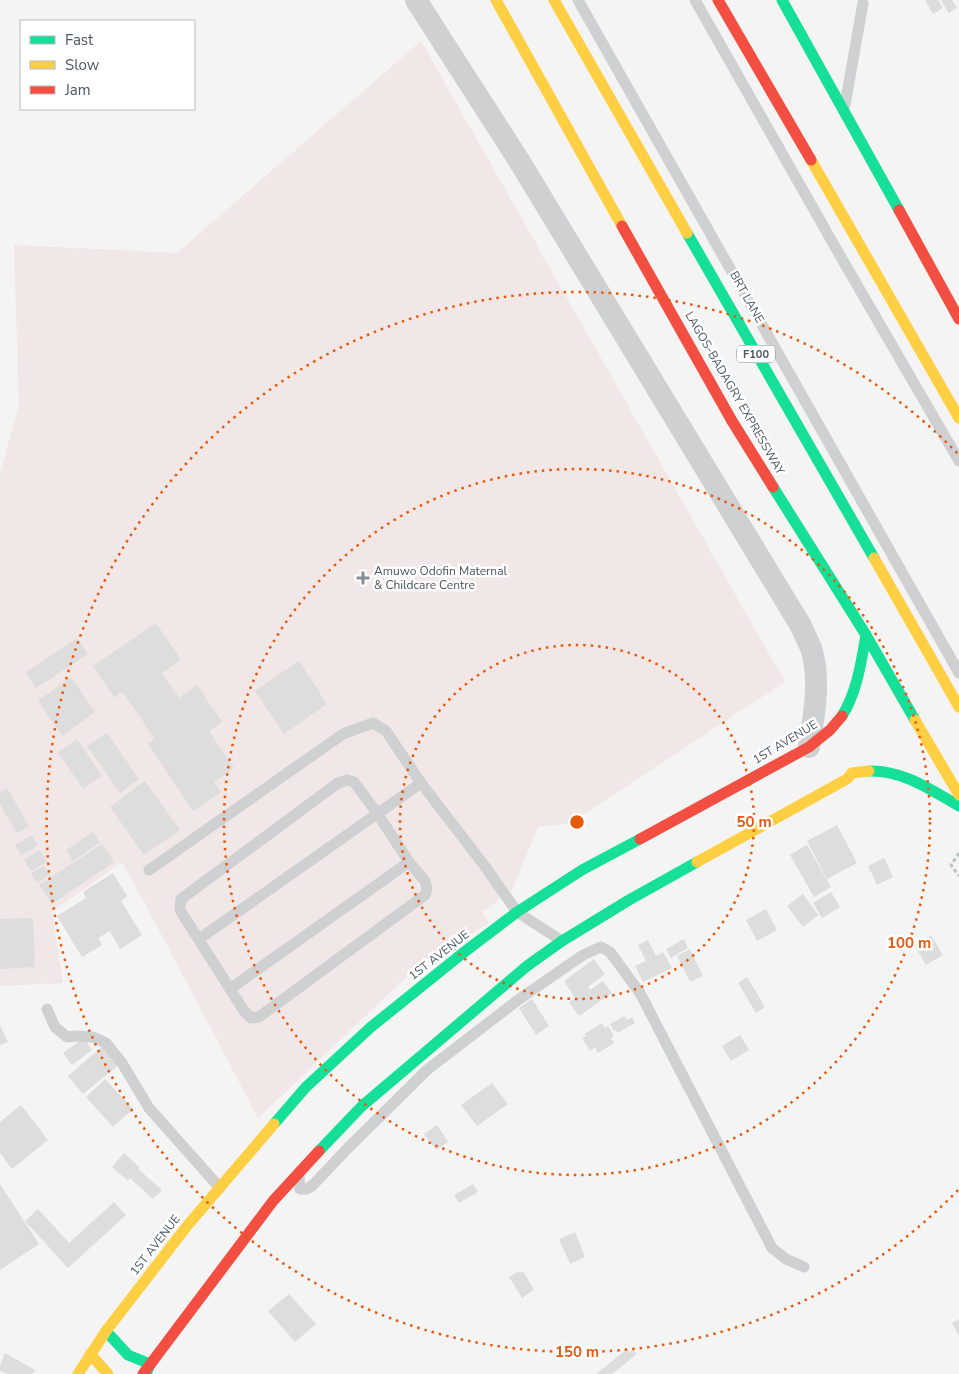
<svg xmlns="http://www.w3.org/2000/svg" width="959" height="1374" viewBox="0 0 959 1374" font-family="'Nunito Sans',sans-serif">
<rect width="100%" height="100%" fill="#f4f4f4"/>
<!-- medical -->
<path fill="#f1e7e6" d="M421 41 785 682 571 823 538 827 512 890 482 912 490 923 421 963 258 1118 160 932 122 862 52 912 63 983 0 986V473L19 406 14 245 177 253Z"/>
<!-- building -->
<g fill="#ddddde">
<path d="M925 0H938L943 8 933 14Z"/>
<path d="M941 0H952L957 8 949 13Z"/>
<path d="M156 623 181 660 162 673 179 698 197 685 222 722 209 731 234 768 214 782 221 792 193 811 148 744 155 739 123 692 114 697 93 666Z"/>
<path d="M77 638 88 654 36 688 26 672Z"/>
<path d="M299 661 327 704 284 734 255 691Z"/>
<path d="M71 677 95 712 62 736 38 701Z"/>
<path d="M107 733 139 779 120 793 87 746Z"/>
<path d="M77 739 102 776 83 789 58 752Z"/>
<path d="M145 781 180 830 144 855 110 807Z"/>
<path d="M7 788 29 826 17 833 0 804V792Z"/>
<path d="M837 825 857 863 827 879 807 841Z"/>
<path d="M93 832 100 843 73 861 66 850Z"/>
<path d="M32 835 38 846 21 855 15 845Z"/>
<path d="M102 844 114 862 52 904 39 885Z"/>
<path d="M807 845 831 887 814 897 790 855Z"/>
<path d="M40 850 48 862 31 871 24 860Z"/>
<path d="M884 858 893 877 877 885 868 866Z"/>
<path d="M44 866 50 875 37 883 31 873Z"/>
<path d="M113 873 127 896 121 901 142 935 120 949 110 931 98 938 102 945 82 957 57 916 86 898 83 892Z"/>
<path d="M831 892 840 907 822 918 813 903Z"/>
<path d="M803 894 818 915 803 927 787 906Z"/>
<path d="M766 909 777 930 757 941 746 920Z"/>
<path d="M33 918 35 967 0 969V919Z"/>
<path d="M931 935 943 955 926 965 914 945Z"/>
<path d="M684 939 688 948 671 958 666 949Z"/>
<path d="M648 940 656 956 663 952 672 968 643 982 635 966 646 961 638 945Z"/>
<path d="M690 949 703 976 690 982 677 956Z"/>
<path d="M594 959 605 974 588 987 590 990 603 981 612 993 579 1016 569 1002 575 998 564 981Z"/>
<path d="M747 977 765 1007 756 1013 738 983Z"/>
<path d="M532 999 549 1026 536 1035 519 1008Z"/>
<path d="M625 1016 627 1020 632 1017 635 1023 617 1033 616 1030 614 1031 610 1024Z"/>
<path d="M602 1023 605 1028 608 1026 614 1036 611 1038 614 1043 598 1053 595 1047 590 1051 582 1038 586 1036 584 1034 586 1033Z"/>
<path d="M0 1025 8 1042 0 1045Z"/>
<path d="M740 1035 749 1050 731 1061 722 1046Z"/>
<path d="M84 1038 92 1050 72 1065 63 1053Z"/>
<path d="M104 1045 120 1064 83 1094 68 1076Z"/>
<path d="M105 1079 133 1109 113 1127 86 1097Z"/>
<path d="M492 1083 508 1104 477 1126 461 1105Z"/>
<path d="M21 1105 48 1140 12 1169 0 1153V1122Z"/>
<path d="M437 1125 448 1142 436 1150 424 1134Z"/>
<path d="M124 1153 140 1168 138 1169 162 1190 153 1199 130 1178 128 1181 112 1167Z"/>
<path d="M0 1184 39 1244 0 1270Z"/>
<path d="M473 1184 478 1192 459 1203 454 1195Z"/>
<path d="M114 1202 126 1215 68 1268 25 1221 38 1209 69 1243Z"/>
<path d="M575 1232 585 1257 570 1264 559 1239Z"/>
<path d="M519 1271 520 1273 523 1271 534 1290 522 1298 509 1277Z"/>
<path d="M289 1294 316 1324 295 1342 268 1311Z"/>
<path d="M959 1319V1336L952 1323Z"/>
<path d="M627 1349 630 1352 633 1349 637 1354 612 1374H596Z"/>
<path d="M5 1353 35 1370 32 1374H7L0 1371V1365Z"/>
</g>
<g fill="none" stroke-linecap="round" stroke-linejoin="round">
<!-- path -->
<path stroke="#bcc7c4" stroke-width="3" stroke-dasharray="4 2.5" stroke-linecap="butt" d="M959 853 951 865 959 876"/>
<!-- lane -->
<g stroke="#ced0d2" stroke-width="11">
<path d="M578 0 959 673"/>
<path d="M695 0 842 259 959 461"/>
<path d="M845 105 863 3"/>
<path d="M149 870 343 734 373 723 386 731 421 783 484 865 517 912 562 941"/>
<path d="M199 939 421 783"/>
<path d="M230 989 409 862 377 813 354 782 347 780 338 783 181 899 180 910 244 1011 251 1018 259 1017 425 895 427 889 425 881 409 862"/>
<path d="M47 1009 55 1027 67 1037 77 1036 93 1037 106 1043 122 1063 149 1108 220 1188"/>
<path d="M299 1176 300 1189H306L312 1186 348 1148 427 1070 518 1000 583 955 601 947 610 952 640 993 772 1248 786 1259 804 1267"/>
</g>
<!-- street -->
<path stroke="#ced0d2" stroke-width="22" d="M416 0 518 159 801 626C804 633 808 641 811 648 821 680 814 714 809 747"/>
<!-- fast -->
<g stroke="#16e098" stroke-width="11">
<path d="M782 0 899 210"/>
<path d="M687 233 874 558"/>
<path d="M773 487 866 635 915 720"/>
<path d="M842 716C857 692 861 663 866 635"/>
<path d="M869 771C903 770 931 790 959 806"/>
<path d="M274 1124 306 1087 371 1027 463 953 517 912 582 870 640 839"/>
<path d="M319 1151 362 1106 527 966 562 941 629 900 697 862"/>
<path d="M106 1331 128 1355 150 1364 146 1374"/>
</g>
<!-- slow -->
<g stroke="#ffcf43" stroke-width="11">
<path d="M496 0 622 226"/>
<path d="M554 0 687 233"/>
<path d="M811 160 959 418"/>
<path d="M874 558 959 707"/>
<path d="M915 720 959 795"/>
<path d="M697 862 847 779 852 773 869 771"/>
<path d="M90 1354 108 1374"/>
<path d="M78 1374 106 1331 187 1226 274 1124"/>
</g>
<!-- jam -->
<g stroke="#f24e42" stroke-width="11">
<path d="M718 0 811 160"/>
<path d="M899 210 959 319"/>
<path d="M622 226 732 421 773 487"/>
<path d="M640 839 809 747 830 730 842 716"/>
<path d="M143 1374 273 1201 319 1151"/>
</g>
</g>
<!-- distance rings -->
<g fill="none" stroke="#e8590c" stroke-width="2.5" stroke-dasharray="2.5 5">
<circle cx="577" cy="822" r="177"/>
<circle cx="577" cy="822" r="353"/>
<path d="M958 1190A530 530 0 1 1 958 454"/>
</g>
<!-- markers -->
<path fill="#868d94" stroke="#fff" stroke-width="2" d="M360.5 570.5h5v5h5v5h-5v5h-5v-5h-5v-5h5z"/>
<g text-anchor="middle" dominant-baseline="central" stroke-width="5" stroke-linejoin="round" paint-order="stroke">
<!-- shield labels -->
<rect fill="#fff" stroke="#808990" stroke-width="1" x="737" y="345.5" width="38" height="17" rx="4"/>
<g font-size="11" font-weight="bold" fill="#4a5661">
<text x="756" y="354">F100</text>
</g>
<!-- street labels -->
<g font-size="12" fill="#4a5661" stroke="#fff">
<text transform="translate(747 297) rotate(61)">BRT LANE</text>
<text transform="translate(735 393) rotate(60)">LAGOS-BADAGRY EXPRESSWAY</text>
<text transform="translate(785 742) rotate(-31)">1ST AVENUE</text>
<text transform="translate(439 955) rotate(-38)">1ST AVENUE</text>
<text transform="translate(155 1245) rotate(-52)">1ST AVENUE</text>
</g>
<!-- poi labels -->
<g font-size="12" fill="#4a5661" stroke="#fff" text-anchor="start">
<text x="374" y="571">Amuwo Odofin Maternal<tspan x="374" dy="14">&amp; Childcare Centre</tspan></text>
</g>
</g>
<circle cx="577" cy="822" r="8" fill="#e8590c" stroke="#fff" stroke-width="2.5"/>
<g font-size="15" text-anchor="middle" font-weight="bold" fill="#e8590c" stroke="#fff" stroke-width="5" stroke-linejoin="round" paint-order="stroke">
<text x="754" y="827">50 m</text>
<text x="909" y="948">100 m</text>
<text x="577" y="1357">150 m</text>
</g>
<!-- legend -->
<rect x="20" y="20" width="175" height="90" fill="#ffffff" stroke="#b7bbc0"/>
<rect x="30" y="36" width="25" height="8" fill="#16e098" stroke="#b7bbc0"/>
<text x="65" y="45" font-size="15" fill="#4a5661">Fast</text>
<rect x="30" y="61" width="25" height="8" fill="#ffcf43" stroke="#b7bbc0"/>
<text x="65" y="70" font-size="15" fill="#4a5661">Slow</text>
<rect x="30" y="86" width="25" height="8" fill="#f24e42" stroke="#b7bbc0"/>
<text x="65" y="95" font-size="15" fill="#4a5661">Jam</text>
</svg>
